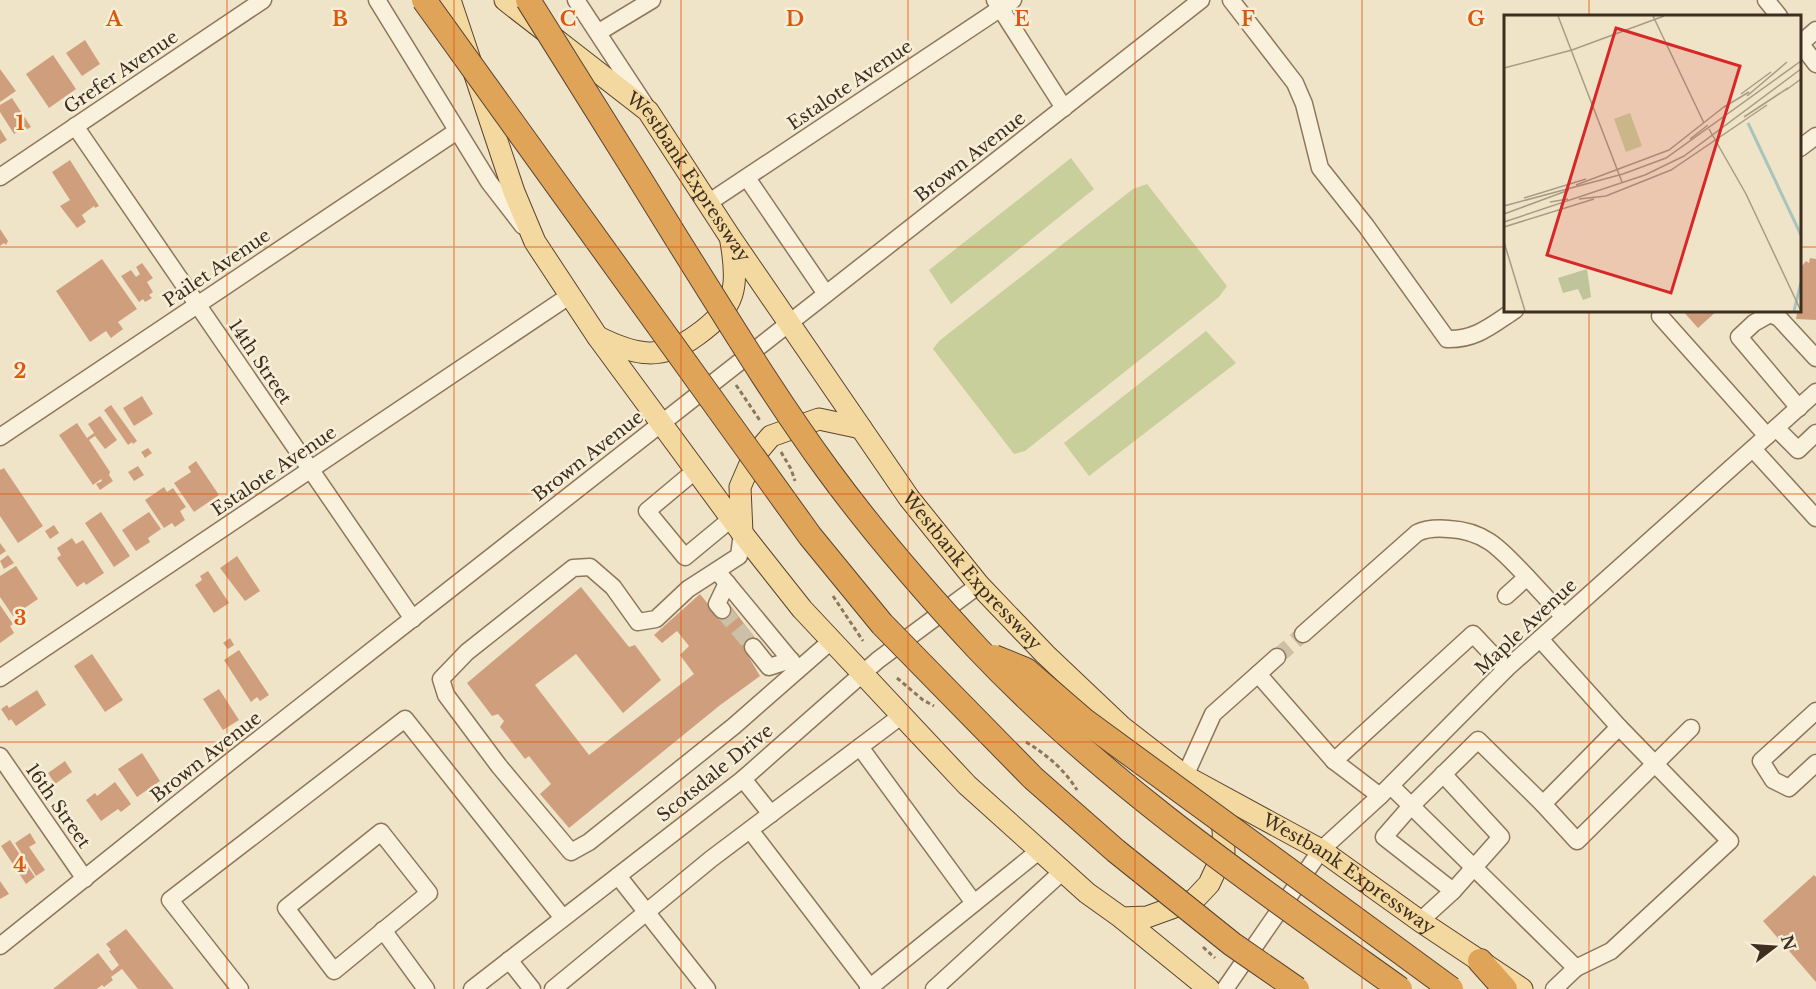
<svg xmlns="http://www.w3.org/2000/svg" width="1816" height="989" viewBox="0 0 1816 989" font-family="'Libre Baskerville',serif">
<rect width="100%" height="100%" fill="#f0e4c8"/>
<!-- green -->
<g fill="#c9cf9b">
<path d="M1071 158 1094 189 951 304 929 270Z"/>
<path d="M1147 184 1227 286 1219 297 1025 451 1014 454 933 349 939 341 1133 189Z"/>
<path d="M1206 331 1236 363 1089 476 1064 443Z"/>
</g>
<!-- building -->
<g fill="#cf9f7d">
<path d="M85 40 100 64 82 76 66 53Z"/>
<path d="M53 55 76 89 49 108 26 74Z"/>
<path d="M0 69 16 91 0 102Z"/>
<path d="M12 98 31 127 22 132 21 130 14 134 0 112V105Z"/>
<path d="M0 129 7 140 0 144Z"/>
<path d="M70 160 99 206 95 208 94 206 82 215 86 222 77 228 60 206 70 200 52 172Z"/>
<path d="M0 229 8 241 6 245 4 243 0 246Z"/>
<path d="M1810 258 1816 259V320L1796 319 1797 313H1794V310H1800V267L1802 266 1806 261 1809 263Z"/>
<path d="M102 259 137 309 118 322 123 329 111 338 106 331 90 342 56 291Z"/>
<path d="M142 263 153 278 147 282 153 292 149 295 152 298 145 302 143 299 139 302 121 276 131 270 136 277 140 274 136 267Z"/>
<path d="M1682 310H1718L1698 328Z"/>
<path d="M142 396 153 414 134 426 123 408Z"/>
<path d="M111 405 137 441 133 444 132 442 128 445 104 410Z"/>
<path d="M100 416 117 440 105 449 95 436 89 440 110 472 109 475 113 481 100 490 96 484 102 481 101 479 93 485 59 435 77 423 87 438 94 433 88 424Z"/>
<path d="M148 448 152 453 145 458 141 452Z"/>
<path d="M196 461 219 495 194 512 174 483 191 472 188 467Z"/>
<path d="M138 466 144 475 134 481 128 472Z"/>
<path d="M4 468 43 526 18 543 0 516V470Z"/>
<path d="M164 487 167 492 173 488 186 507 180 511 185 520 175 527 172 523 164 528 145 500Z"/>
<path d="M101 512 130 556 114 567 85 523Z"/>
<path d="M149 512 161 529 148 538 150 542 136 551 122 530Z"/>
<path d="M54 525 59 533 50 539 45 531Z"/>
<path d="M72 538 76 544 83 540 104 573 86 585 84 582 77 587 57 558 61 555 57 548Z"/>
<path d="M0 543 6 551 0 555Z"/>
<path d="M8 555 14 563 4 569 0 561Z"/>
<path d="M237 556 260 591 245 601 220 568Z"/>
<path d="M16 566 38 599 13 616 0 597V576Z"/>
<path d="M208 571 229 603 214 613 195 585 202 580 200 576Z"/>
<path d="M581 587 629 647 635 645 661 680 623 713 576 654 535 685 589 755 694 674 680 655 689 646 677 631 662 643 654 635 700 594 716 614 730 605 758 642 747 654 760 676 719 706 569 828 540 794 551 784 529 756 525 759 500 727 504 721 498 714 492 716 467 683Z"/>
<path d="M0 605 13 624 10 626 14 633 0 643Z"/>
<path d="M230 638 234 645 228 649 223 643Z"/>
<path d="M239 650 269 695 260 701 257 697 251 702 224 660Z"/>
<path d="M92 654 123 700 105 712 74 666Z"/>
<path d="M219 689 239 720 223 730 203 699Z"/>
<path d="M37 690 46 705 16 726 11 719 9 721 1 709 7 705 9 708Z"/>
<path d="M142 753 160 781 137 797 118 769Z"/>
<path d="M65 761 72 772 55 784 48 773Z"/>
<path d="M115 782 131 804 121 812 118 809 101 821 86 800 95 793 97 796Z"/>
<path d="M30 833 36 843 29 847 45 870 36 876 15 843Z"/>
<path d="M10 840 35 877 26 884 1 846Z"/>
<path d="M1814 875 1816 877V982L1763 921Z"/>
<path d="M0 881 9 894 0 899Z"/>
<path d="M126 929 174 989H138L122 969 111 977 113 980 104 987 102 985 97 989H53L98 953 112 971 119 965 109 951 111 950 106 944Z"/>
</g>
<g fill="none" stroke-linecap="round" stroke-linejoin="round">
<!-- minor-tunnel -->
<g stroke="#ccc0a6" stroke-width="16" stroke-dasharray="16 8" stroke-linecap="butt">
<path d="M722 610 753 647"/>
<path d="M1277 657 1303 634"/>
</g>
<!-- minor casing -->
<g stroke="#8d765c" stroke-width="19">
<g id="minor">
<path d="M377 0 489 182 523 226"/>
<path d="M576 0 645 105"/>
<path d="M995 0 1064 108"/>
<path d="M1231 0 1295 83 1304 104 1320 168 1366 226 1447 339C1476 340 1492 325 1515 310"/>
<path d="M1766 0 1779 16"/>
<path d="M599 32 652 0"/>
<path d="M1800 43 1816 64"/>
<path d="M1800 44 1816 30"/>
<path d="M75 126 413 619"/>
<path d="M1800 148 1816 136"/>
<path d="M0 177 263 0"/>
<path d="M747 178 826 294"/>
<path d="M708 203 1013 0"/>
<path d="M1660 316 1767 436"/>
<path d="M1799 408 1739 337 1754 323 1770 314 1779 318 1816 358"/>
<path d="M1776 428 1798 450 1816 433"/>
<path d="M0 437 457 131"/>
<path d="M1753 449 1816 518"/>
<path d="M696 470 647 511 685 557 731 519"/>
<path d="M742 533 739 556 688 589 656 619 638 622 613 587 590 567 573 568 467 652 441 679 446 695 499 766 571 852 589 842 734 726 831 641"/>
<path d="M717 571 798 669"/>
<path d="M1506 596 1527 577 1564 617"/>
<path d="M722 610 717 604 727 583"/>
<path d="M1303 634 1417 533C1427 528 1438 528 1449 529 1487 531 1502 551 1527 577"/>
<path d="M1540 639 1619 727 1730 841 1611 951 1576 968"/>
<path d="M753 647 769 667 791 660"/>
<path d="M1258 674 1277 657"/>
<path d="M0 678 569 296"/>
<path d="M1816 711 1761 761 1773 780 1789 788 1816 763"/>
<path d="M860 747 974 903"/>
<path d="M0 756 85 879"/>
<path d="M1334 761 1473 634 1506 669"/>
<path d="M1185 776 1213 714 1258 674 1334 761 1380 796"/>
<path d="M743 779 771 814"/>
<path d="M1391 786 1576 968 1554 989"/>
<path d="M1543 804 1577 841 1691 728"/>
<path d="M750 830 870 987"/>
<path d="M381 832 429 893 334 971 286 908Z"/>
<path d="M618 876 707 989"/>
<path d="M1453 891 1384 837 1411 806 1478 740 1543 804 1619 727"/>
<path d="M1420 921 1453 891 1501 837 1443 774"/>
<path d="M383 930 426 989"/>
<path d="M0 946 231 761 1201 0"/>
<path d="M509 960 532 989"/>
<path d="M240 989 170 900 405 719 563 918"/>
<path d="M472 989 743 779 878 660 979 585"/>
<path d="M553 989 711 859 901 716"/>
<path d="M868 989 1040 850"/>
<path d="M934 989 1063 871"/>
<path d="M1225 989 1321 850 1380 796 1506 669 1816 392"/>
</g>
</g>
<!-- major casing -->
<g stroke="#5b4430" stroke-width="23">
<g id="major">
<path d="M450 0 514 192 535 242 597 336 742 533 802 609 967 785 1087 893 1122 918 1209 989"/>
<path id="s1" d="M505 0 648 111 730 237 909 498 979 585 1045 654 1122 727 1185 776 1321 850 1420 921 1522 989"/>
<path d="M598 337C636 356 662 361 697 335 736 307 739 288 731 242"/>
<path d="M742 533 740 487 753 457 771 436 819 419 861 428"/>
<path d="M1122 918 1147 917 1194 900 1209 884 1224 852 1223 829 1217 812"/>
</g>
</g>
<!-- highway casing -->
<g stroke="#5b4430" stroke-width="26">
<path id="highway" d="M1480 961 1505 989"/>
</g>
<!-- path -->
<g stroke="#8d765c" stroke-width="3" stroke-dasharray="4.5 3" stroke-linecap="butt">
<path d="M736 385 761 422"/>
<path d="M781 452 791 469 795 481"/>
<path d="M833 596 863 641"/>
<path d="M897 678 923 700 934 706"/>
<path d="M1026 742C1047 755 1064 769 1077 790"/>
<path d="M1203 947 1215 958"/>
</g>
<!-- minor -->
<use href="#minor" stroke="#faf1dc" stroke-width="16"/>
<!-- major -->
<use href="#major" stroke="#f3d9a0" stroke-width="21"/>
<!-- highway -->
<use href="#highway" stroke="#e0a458" stroke-width="24"/>
<!-- highway-bridge casing -->
<g stroke="#5b4430" stroke-width="26" stroke-linecap="butt">
<g id="highway-bridge">
<path d="M424 0 810 536 882 624 1033 778 1116 851 1232 944 1297 989"/>
<path d="M528 0C578 80 628 159 677 239 726 317 773 395 827 469 873 532 925 592 978 649 1103 781 1253 884 1400 989"/>
<path d="M994 657 1026 670 1085 721 1451 989"/>
</g>
</g>
<!-- highway-bridge -->
<use href="#highway-bridge" stroke="#e0a458" stroke-width="24"/>
</g>
<!-- grid -->
<path fill="none" stroke="#df570d" stroke-width="1.5" stroke-opacity="0.55" d="M227 0V989M454 0V989M681 0V989M908 0V989M1135 0V989M1362 0V989M1589 0V16M0 247H1506M1800 247H1816M1589 310V989M0 494H1816M0 742H1816"/>
<g text-anchor="middle" dominant-baseline="central" stroke-width="5" stroke-linejoin="round" paint-order="stroke">
<!-- street labels -->
<g font-size="18" fill="#3d2e20" stroke="#f7eed8">
<text transform="translate(121 72) rotate(-34)">Grefer Avenue</text>
<text transform="translate(850 85) rotate(-34)">Estalote Avenue</text>
<text transform="translate(970 157) rotate(-38)">Brown Avenue</text>
<text stroke="none"><textPath href="#s1" startOffset="258">Westbank Expressway</textPath></text>
<text transform="translate(217 268) rotate(-34)">Pailet Avenue</text>
<text transform="translate(260 362) rotate(56)">14th Street</text>
<text transform="translate(588 456) rotate(-38)">Brown Avenue</text>
<text transform="translate(274 471) rotate(-34)">Estalote Avenue</text>
<text stroke="none"><textPath href="#s1" startOffset="744">Westbank Expressway</textPath></text>
<text transform="translate(1526 627) rotate(-43)">Maple Avenue</text>
<text transform="translate(206 757) rotate(-38)">Brown Avenue</text>
<text transform="translate(715 773) rotate(-39)">Scotsdale Drive</text>
<text transform="translate(58 806) rotate(55)">16th Street</text>
<text stroke="none"><textPath href="#s1" startOffset="1232">Westbank Expressway</textPath></text>
</g>
</g>
<!-- overview -->
<g transform="translate(1504 15)">
<rect width="297" height="297" fill="#f0e4c8"/>
<path d="M126 98 138 131 122 137 110 104Z" fill="#c9cf9b"/>
<path d="M83 254 87 282 79 285 74 274 59 278 54 263Z" fill="#bfc49a"/>
<path fill="none" stroke="#a9c4bc" stroke-width="3" d="M244 108 297 220M290 296 297 267"/>
<path fill="none" stroke="#a89b85" stroke-width="1.5" d="M54 1 118 167M149 1 200 108M0 53 68 35 160 1M282 75 297 64M237 79 267 57M243 81 283 47M220 92 245 77M240 102 284 73M205 114 242 179 297 296M186 124 204 110M72 170 165 135 221 91M20 183 82 164M75 184 102 181 167 155 263 90M46 187 64 184M0 191 119 159 162 143 297 46M0 199 65 175M0 207 141 160 180 141 297 54M0 212 90 184M0 227 21 296"/>
<path fill="#d62828" fill-opacity="0.15" stroke="#d62828" stroke-width="3" d="M112 13 236 51 167 278 43 240Z"/>
<rect width="297" height="297" fill="none" stroke="#3d2e20" stroke-width="3"/>
</g>
<g font-size="20" text-anchor="middle" font-weight="bold" fill="#df570d" stroke="#f7eed8" stroke-width="5" stroke-linejoin="round" paint-order="stroke">
<text x="114" y="26">A</text>
<text x="340" y="26">B</text>
<text x="568" y="26">C</text>
<text x="795" y="26">D</text>
<text x="1022" y="26">E</text>
<text x="1248" y="26">F</text>
<text x="1476" y="26">G</text>
<text x="20" y="130">1</text>
<text x="20" y="378">2</text>
<text x="20" y="625">3</text>
<text x="20" y="872">4</text>
</g>
<!-- north arrow -->
<g transform="translate(1774 947) rotate(73)" stroke="#f7eed8" stroke-width="4.5" paint-order="stroke">
<path d="M0-4.5L10 22L0 15L-10 22Z" fill="#3d2e20"/>
<text y="-9" font-size="16" font-weight="bold" text-anchor="middle" fill="#3d2e20">N</text>
</g>
</svg>
